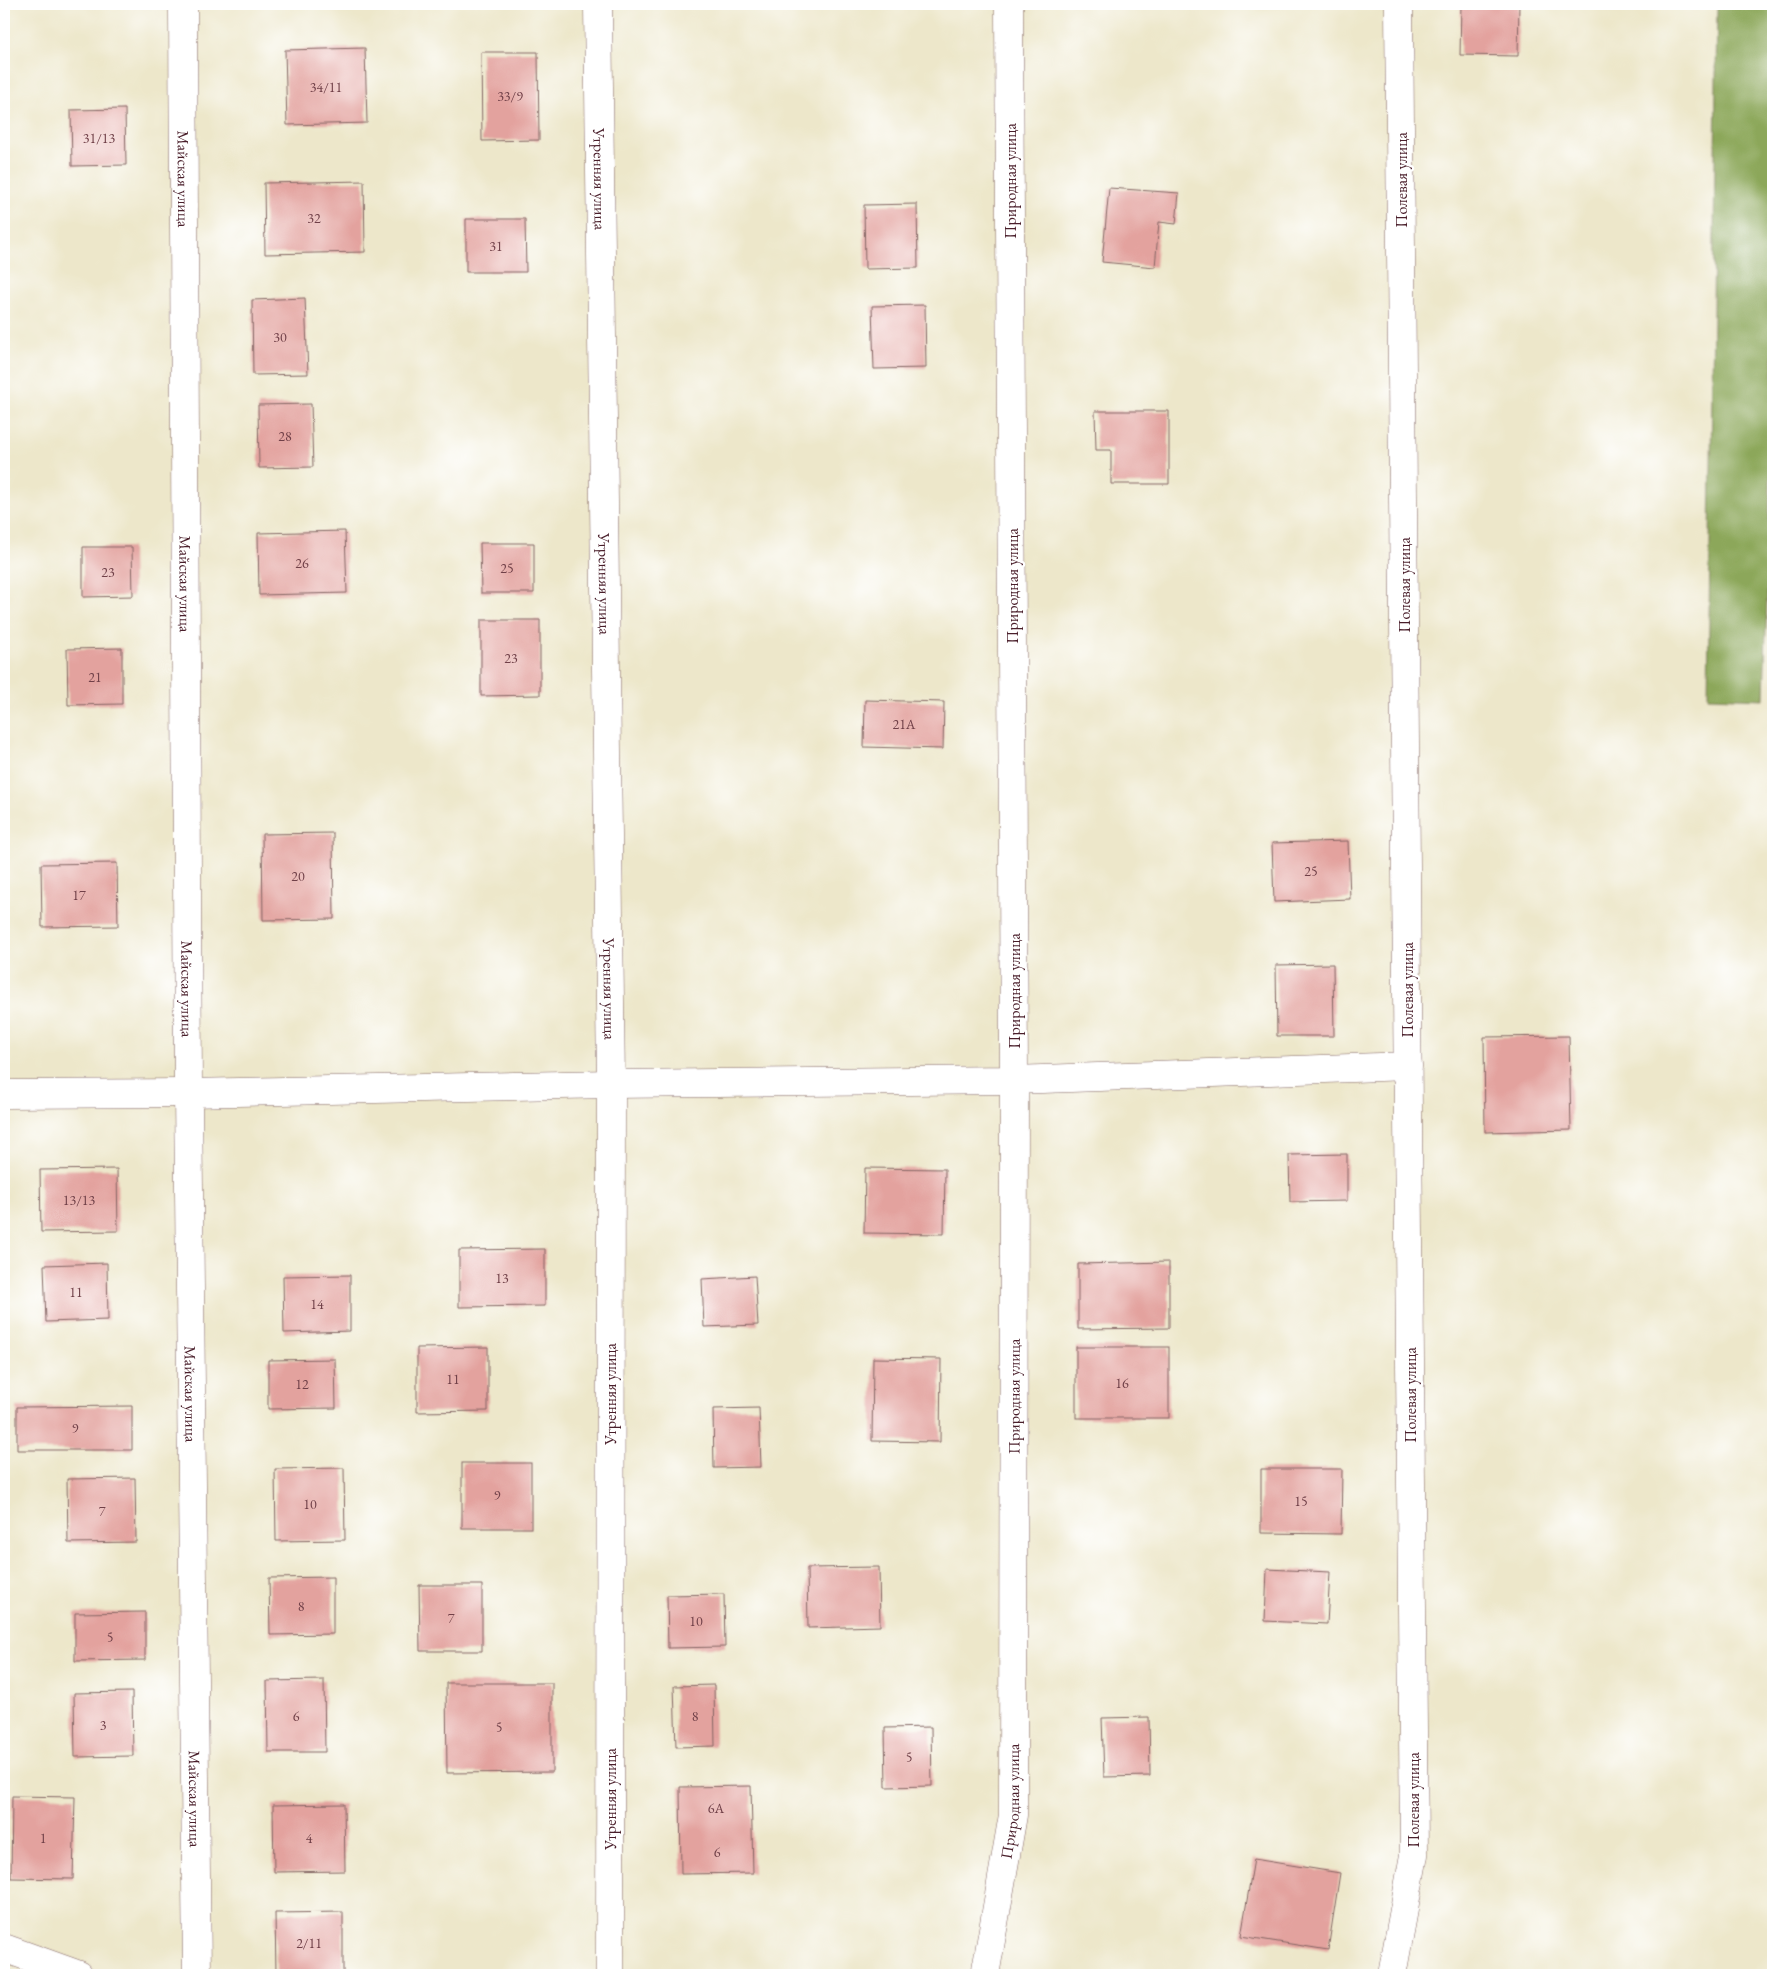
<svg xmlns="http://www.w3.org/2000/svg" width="1777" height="1979" viewBox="0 0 1777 1979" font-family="'EB Garamond',serif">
<rect width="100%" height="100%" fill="#fff"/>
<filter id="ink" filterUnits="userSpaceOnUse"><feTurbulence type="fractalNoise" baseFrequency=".02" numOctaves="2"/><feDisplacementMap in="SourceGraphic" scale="10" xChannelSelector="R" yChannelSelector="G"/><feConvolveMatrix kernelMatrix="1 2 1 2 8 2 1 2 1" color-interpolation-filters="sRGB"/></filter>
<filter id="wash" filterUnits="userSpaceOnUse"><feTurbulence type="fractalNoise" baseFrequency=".0096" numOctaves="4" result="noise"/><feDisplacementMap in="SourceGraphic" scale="20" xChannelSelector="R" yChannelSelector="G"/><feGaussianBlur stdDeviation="1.12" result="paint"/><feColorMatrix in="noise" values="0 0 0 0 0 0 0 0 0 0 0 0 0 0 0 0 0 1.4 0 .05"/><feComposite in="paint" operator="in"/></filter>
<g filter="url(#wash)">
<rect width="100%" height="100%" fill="#ede7ca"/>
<!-- forest -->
<path fill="#8ca75a" stroke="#6b6342" d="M1717 4H1773V392L1764 699 1708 697Z"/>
<g id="blocks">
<!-- building -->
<g fill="#e3a29e">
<path d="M1461 4H1519L1518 56 1460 55Z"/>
<path d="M365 48 367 123 287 125 285 50Z"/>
<path d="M481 52H538L539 140 482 141Z"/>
<path d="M125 109 126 165 72 166 71 110Z"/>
<path d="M364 181 365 252 265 254 264 183Z"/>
<path d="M1109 188 1179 193 1176 224 1159 222 1155 267 1102 262Z"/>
<path d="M917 204 918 268 865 269 864 205Z"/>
<path d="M466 219H525L526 272H466Z"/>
<path d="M305 298 308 374 253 375 252 300Z"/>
<path d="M925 305 926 368 874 369 872 306Z"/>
<path d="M311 404 313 467 259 468 258 405Z"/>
<path d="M1095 411H1169V484H1111V450H1096Z"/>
<path d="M345 531 347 593 259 595 258 533Z"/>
<path d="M480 543H534V593H481Z"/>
<path d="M83 547H132L133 596 83 597Z"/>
<path d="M481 620H540V695L481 696Z"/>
<path d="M122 648V704L68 705 67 649Z"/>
<path d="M865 700 944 702 943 749 864 747Z"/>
<path d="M333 833 334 919 263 920 262 834Z"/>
<path d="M1348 841 1350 899 1274 902 1272 843Z"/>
<path d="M117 863 118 926 42 927 41 864Z"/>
<path d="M1333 964 1334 1036H1277L1276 965Z"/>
<path d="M1569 1036 1571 1130 1485 1132 1484 1037Z"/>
<path d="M1347 1154V1201L1290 1202 1289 1155Z"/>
<path d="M865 1168 945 1169 944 1234 864 1233Z"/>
<path d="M117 1169 118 1231 41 1232 40 1170Z"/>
<path d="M545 1249V1306L459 1307V1250Z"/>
<path d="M1169 1262V1328L1078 1329V1264Z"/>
<path d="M107 1263 108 1320 46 1322 44 1265Z"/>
<path d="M350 1275V1331L284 1333 283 1276Z"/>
<path d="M755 1276 758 1325 704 1327 702 1279Z"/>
<path d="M488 1347V1411L417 1412V1348Z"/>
<rect x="1076" y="1347" width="93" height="71"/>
<path d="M873 1358 941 1359 940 1442 872 1441Z"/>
<path d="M335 1359 336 1408 268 1409V1360Z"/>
<path d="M132 1406V1450H17V1407Z"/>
<path d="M759 1408 761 1467 714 1468 713 1409Z"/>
<rect x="462" y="1463" width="69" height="65"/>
<path d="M344 1468 345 1540 276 1541 275 1469Z"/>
<path d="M1261 1469H1342L1341 1534 1261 1533Z"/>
<path d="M135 1478 136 1542 68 1543 67 1479Z"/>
<path d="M879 1567 880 1626 808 1628 807 1568Z"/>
<path d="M1267 1569 1330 1572 1327 1624 1265 1621Z"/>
<path d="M333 1577V1634L270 1635 269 1578Z"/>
<path d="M419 1585H482V1651H420Z"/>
<path d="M724 1594 725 1647 668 1648 667 1595Z"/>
<path d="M145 1612V1660L75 1661V1613Z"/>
<path d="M324 1680 325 1752H268L267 1681Z"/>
<path d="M446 1683H552V1772L447 1773Z"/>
<path d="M714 1685 715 1746 676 1747 674 1686Z"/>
<path d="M132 1692 133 1756 75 1757 74 1693Z"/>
<path d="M1149 1717 1150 1776 1104 1777 1102 1718Z"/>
<path d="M931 1727 932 1786 886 1787 885 1728Z"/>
<path d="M751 1786 753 1873 681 1874 680 1787Z"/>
<path d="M12 1796 75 1797 73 1879 11 1878Z"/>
<path d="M344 1804 345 1871 274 1872 273 1805Z"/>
<path d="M1254 1859 1340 1873 1328 1950 1241 1936Z"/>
<path d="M343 1912V1973L276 1974 275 1913Z"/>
</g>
</g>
</g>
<g filter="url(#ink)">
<use href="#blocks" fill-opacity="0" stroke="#836563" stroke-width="1"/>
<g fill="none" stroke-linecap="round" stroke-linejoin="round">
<!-- minor casing -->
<g stroke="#836563" stroke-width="29">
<g id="minor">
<path id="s1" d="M183 4 188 1093 197 1975"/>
<path id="s2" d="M598 4 611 1084 610 1975"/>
<path d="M4 1094 188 1093 611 1084 1014 1080 1408 1066"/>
<path d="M4 1948 79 1975"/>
<path id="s3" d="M985 1975 1013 1815 1014 1080 1009 4"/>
<path d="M1392 1975 1414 1855 1399 4"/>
</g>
</g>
<!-- minor -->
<use href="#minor" stroke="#fff" stroke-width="28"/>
</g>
</g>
<g text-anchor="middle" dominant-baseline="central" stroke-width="4.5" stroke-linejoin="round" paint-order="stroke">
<!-- number labels -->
<g font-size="14" fill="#704048">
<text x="326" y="87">34/11</text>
<text x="510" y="96">33/9</text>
<text x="99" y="138">31/13</text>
<text x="314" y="218">32</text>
<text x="496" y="246">31</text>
<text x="280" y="337">30</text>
<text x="285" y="436">28</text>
<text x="302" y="563">26</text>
<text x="507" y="568">25</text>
<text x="108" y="572">23</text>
<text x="511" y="658">23</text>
<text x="95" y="677">21</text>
<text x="904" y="724">21А</text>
<text x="1311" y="871">25</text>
<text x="298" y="876">20</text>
<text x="79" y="895">17</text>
<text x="79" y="1200">13/13</text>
<text x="502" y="1278">13</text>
<text x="76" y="1292">11</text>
<text x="317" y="1304">14</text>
<text x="453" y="1379">11</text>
<text x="1122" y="1383">16</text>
<text x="302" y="1384">12</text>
<text x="75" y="1428">9</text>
<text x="497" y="1495">9</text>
<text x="1301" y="1501">15</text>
<text x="310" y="1504">10</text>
<text x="102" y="1511">7</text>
<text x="301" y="1606">8</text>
<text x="451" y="1618">7</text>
<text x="696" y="1621">10</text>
<text x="110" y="1637">5</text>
<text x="296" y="1716">6</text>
<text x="695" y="1716">8</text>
<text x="103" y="1725">3</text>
<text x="499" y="1727">5</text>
<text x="909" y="1757">5</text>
<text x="716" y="1808">6А</text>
<text x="43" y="1838">1</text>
<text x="309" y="1838">4</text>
<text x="717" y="1852">6</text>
<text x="309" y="1943">2/11</text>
</g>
<!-- street labels -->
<g font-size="16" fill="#4a1f2b" stroke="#fff">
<text stroke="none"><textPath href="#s1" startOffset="175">Майская улица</textPath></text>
<text stroke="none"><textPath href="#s2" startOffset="175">Утренняя улица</textPath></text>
<text transform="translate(1401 180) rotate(-90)">Полевая улица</text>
<text transform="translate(1010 181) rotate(-90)">Природная улица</text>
<text stroke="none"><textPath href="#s2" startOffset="580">Утренняя улица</textPath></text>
<text stroke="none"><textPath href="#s1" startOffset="580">Майская улица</textPath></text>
<text transform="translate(1404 585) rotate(-90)">Полевая улица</text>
<text transform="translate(1012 586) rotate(-90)">Природная улица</text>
<text stroke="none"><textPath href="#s2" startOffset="985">Утренняя улица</textPath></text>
<text stroke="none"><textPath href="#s1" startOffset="985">Майская улица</textPath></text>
<text transform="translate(1407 990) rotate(-90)">Полевая улица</text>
<text transform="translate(1014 991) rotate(-90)">Природная улица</text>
<text transform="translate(610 1394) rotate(-90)">Утренняя улица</text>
<text stroke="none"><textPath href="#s1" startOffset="1390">Майская улица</textPath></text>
<text transform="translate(1410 1395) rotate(-90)">Полевая улица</text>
<text stroke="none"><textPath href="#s3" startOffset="581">Природная улица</textPath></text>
<text stroke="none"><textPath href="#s1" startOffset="1795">Майская улица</textPath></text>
<text transform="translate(610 1799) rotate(-90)">Утренняя улица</text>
<text stroke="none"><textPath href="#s3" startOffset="176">Природная улица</textPath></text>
<text transform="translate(1413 1800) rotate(-90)">Полевая улица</text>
</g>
</g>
<!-- margin -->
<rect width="1777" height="1979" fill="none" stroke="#fff" stroke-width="20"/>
</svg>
